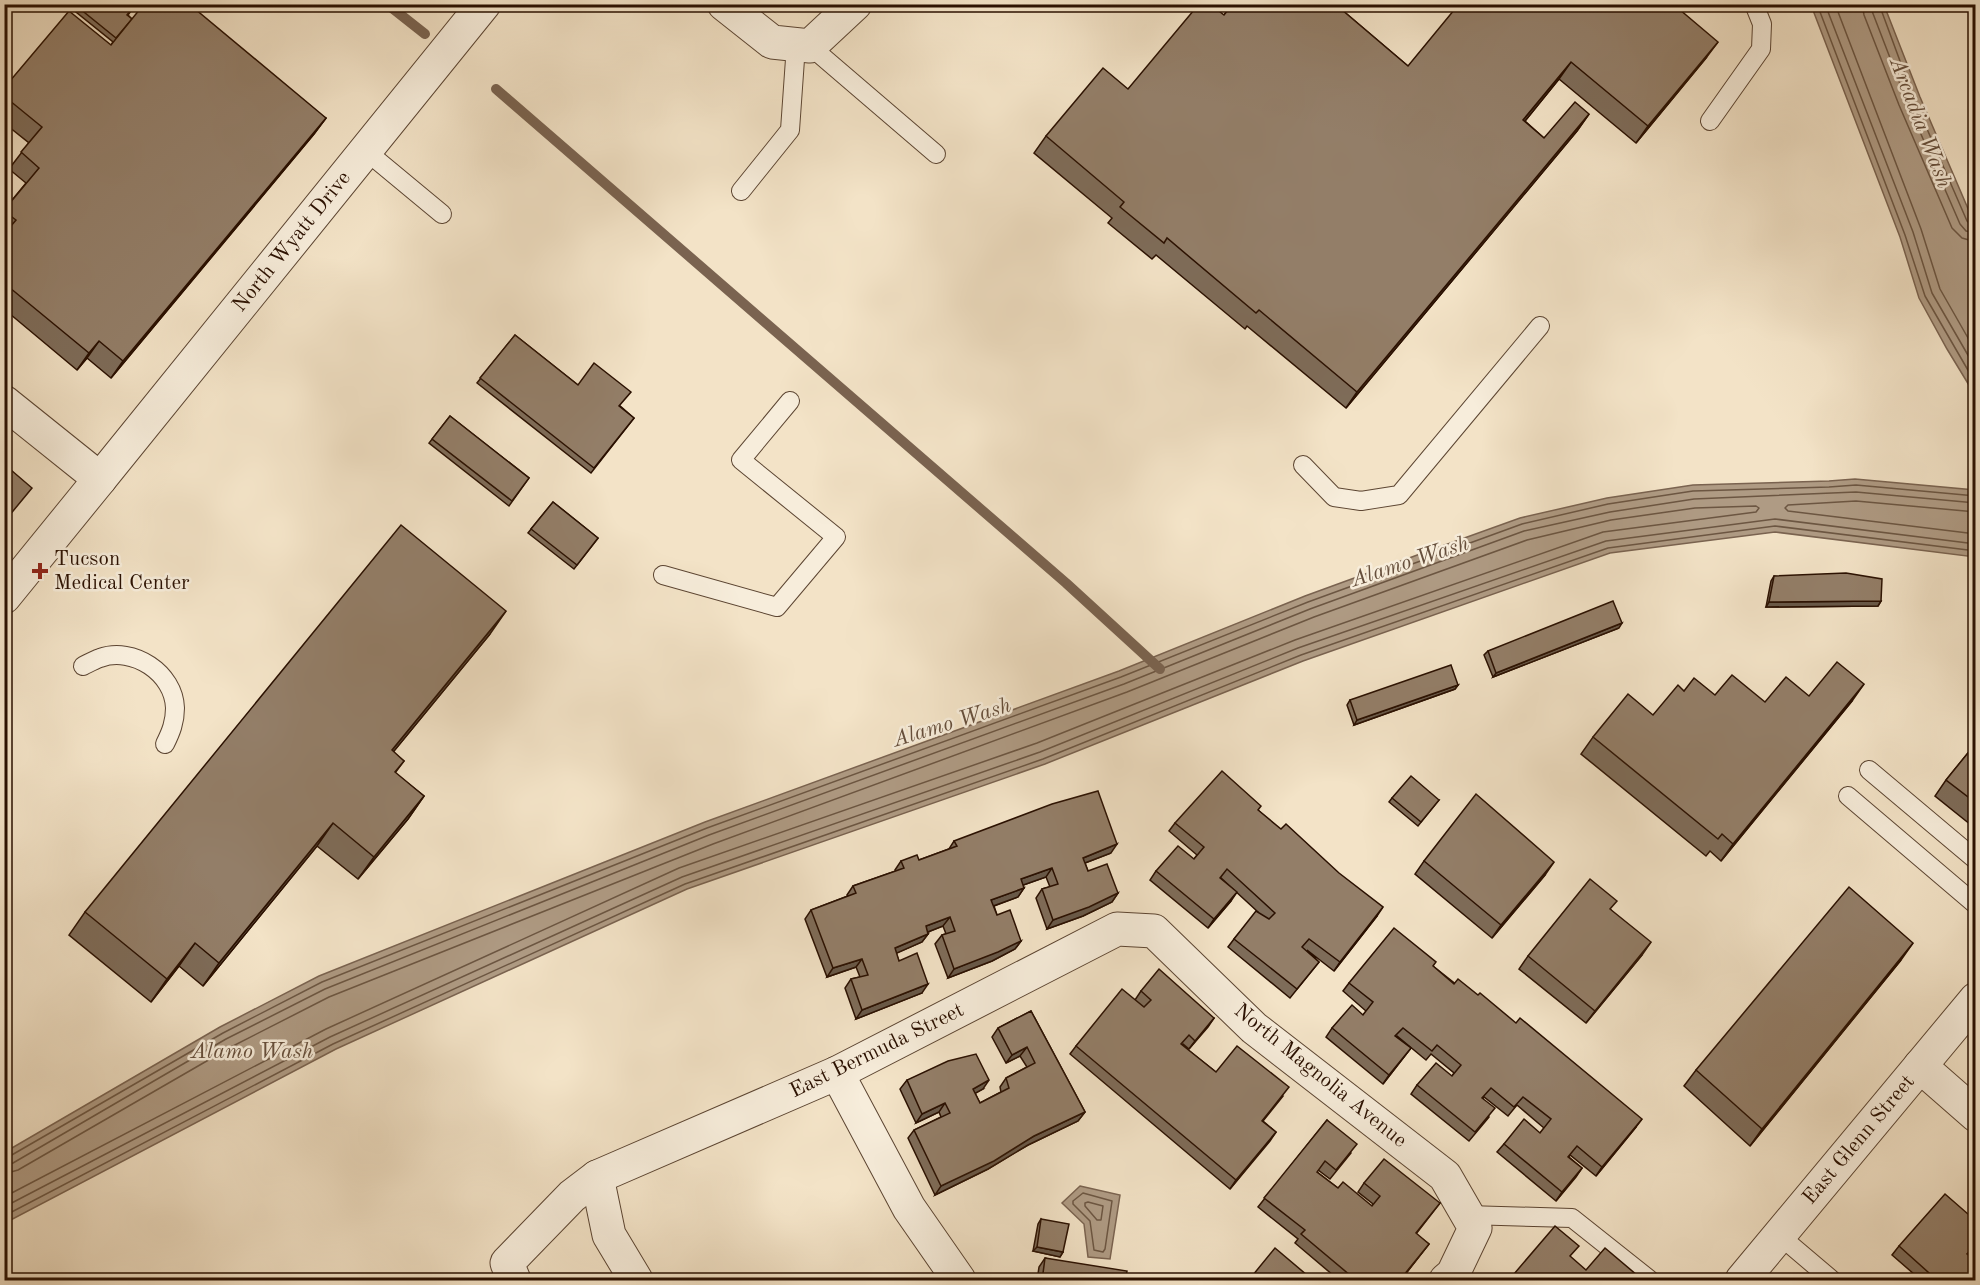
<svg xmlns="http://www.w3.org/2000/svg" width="1980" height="1285" viewBox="0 0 1980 1285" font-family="'Old Standard TT',serif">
<rect width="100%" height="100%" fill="#f3e3c7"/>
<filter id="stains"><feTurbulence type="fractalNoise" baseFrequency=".00333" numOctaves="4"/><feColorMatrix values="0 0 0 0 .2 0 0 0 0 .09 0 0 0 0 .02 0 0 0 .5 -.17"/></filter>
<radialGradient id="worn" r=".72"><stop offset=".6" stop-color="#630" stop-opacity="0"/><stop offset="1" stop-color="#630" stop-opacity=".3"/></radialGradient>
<!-- water -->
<g fill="#af9b84" stroke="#7a6350" stroke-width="1.5">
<path d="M1811 5H1884L1920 97 1975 225V395L1947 349 1919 298 1900 237Z"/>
<path d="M1855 479 1975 490V557L1775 532 1610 553 1303 661 1045 764 687 889 336 1049 5 1223V1152L220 1027 319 976 705 822 1119 671 1305 596 1431 550 1520 518 1607 498 1693 485 1829 481Z"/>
<path d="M1080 1186 1120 1195 1110 1259 1088 1257 1084 1224 1062 1203Z"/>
</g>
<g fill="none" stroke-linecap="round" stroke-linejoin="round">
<!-- shore -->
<g stroke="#6c5642" stroke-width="1.5">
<path d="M1817 4 1905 235 1925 296 1976 384"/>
<path d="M1825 4 1913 232 1932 293 1976 369"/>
<path d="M1835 4 1921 229 1940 289 1976 352"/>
<path d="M1862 4 1864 15 1899 105 1952 228 1962 238 1976 242"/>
<path d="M1871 4 1872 11 1907 102 1960 224 1966 231 1976 233"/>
<path d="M1879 4 1914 99 1967 221 1970 224 1976 225"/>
<path d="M1976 512 1856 501 1788 505 1785 508 1788 511 1976 534"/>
<path d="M4 1157 10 1156 223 1033 322 982 707 828 1121 677 1308 602 1522 524 1608 504 1693 491 1829 487 1856 485 1976 496"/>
<path d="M4 1165 13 1163 226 1039 325 989 709 835 1124 684 1310 609 1524 531 1610 512 1694 499 1856 492 1976 503"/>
<path d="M4 1174 18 1170 231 1047 329 997 713 844 1127 692 1314 617 1527 540 1611 520 1695 508 1756 506 1759 508 1756 512 1603 532 1295 640 1037 743 679 868 326 1029 4 1197"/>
<path d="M1083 1193 1112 1201 1105 1249 1103 1252 1094 1250 1090 1221 1073 1204V1201Z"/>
<path d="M1088 1202 1103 1206 1101 1220H1097L1085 1206V1203Z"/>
<path d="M4 1207 330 1037 682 877 1040 752 1298 648 1606 541 1775 519 1976 544"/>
<path d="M4 1216 333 1044 685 884 1043 759 1301 655 1608 548 1775 526 1976 551"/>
</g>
<!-- stream -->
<g stroke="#7a6350" stroke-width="10">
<path d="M387 4 425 34"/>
<path d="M496 89 1066 583 1160 669"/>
</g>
<!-- service casing -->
<g stroke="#5c4532" stroke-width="20">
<g id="service">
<path d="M810 46 936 154"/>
<path d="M1710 121 1761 49 1762 24 1754 4"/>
<path d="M366 151 442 214"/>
<path d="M741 191 790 130 796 45"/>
<path d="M1303 465 1334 497 1361 501 1399 495 1540 326"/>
<path d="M663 575 777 607 836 537 741 460 790 401"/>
<path d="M83 666C89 663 94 660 100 658 133 646 174 673 175 708 175 722 171 732 165 744"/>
<path d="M1869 770 1976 860"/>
<path d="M1848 796 1976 905"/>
<path d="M1467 1215 1572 1218 1650 1280"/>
<path d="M1779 1235 1832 1280"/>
</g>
</g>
<!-- minor casing -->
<g stroke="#5c4532" stroke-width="35">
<g id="minor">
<path d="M724 4 772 42 810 46 855 4"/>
<path d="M4 402 100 479 4 597"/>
<path d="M100 479 484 4"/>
<path d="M1920 1066 1976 1115"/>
<path d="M837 1073 909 1208 959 1280"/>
<path d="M597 1177 609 1235 636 1280"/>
<path d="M514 1280 507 1263 572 1196 597 1177 837 1073 1117 929 1154 931 1254 1028 1445 1176 1475 1228 1453 1274 1446 1280"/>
</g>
</g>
<!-- tertiary casing -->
<g stroke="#5c4532" stroke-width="35">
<path id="tertiary" d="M1742 1280 1976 999"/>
</g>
<!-- service -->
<use href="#service" stroke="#f7eddb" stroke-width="18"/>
<!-- minor -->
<use href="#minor" stroke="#f7eddb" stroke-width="33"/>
<!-- tertiary -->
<use href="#tertiary" stroke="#f7eddb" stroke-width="33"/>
</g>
<!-- wall -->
<g fill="#7e6c59" stroke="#2a1001" stroke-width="1.5">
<path d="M66 4H136L128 15 132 19 326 118 314 134 111 378 87 358 77 370 4 309V210L26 183 9 169 29 143 4 123V88L111 45 113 42Z"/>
<path d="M1227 4H1335L1408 66 1706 58 1636 143 1559 79 1525 121 1544 138 1589 114 1577 131 1346 408 1247 326 1245 329 1156 255 1152 259 1108 223 1112 218 1034 153 1046 136 1128 89 1224 15 1230 7Z"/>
<path d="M515 335 578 385 620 406 634 418 591 473 477 383Z"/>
<path d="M450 416 529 478 509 506 429 443Z"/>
<path d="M553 502 598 538 574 569 528 533Z"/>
<path d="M1774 576 1881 601 1878 606 1766 607 1771 581Z"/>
<path d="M1619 628 1493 677 1484 655 1488 651Z"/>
<path d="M490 634 393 752 404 761 395 773 424 796 408 819 358 879 317 846 203 986 179 966 151 1002 69 935 85 912Z"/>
<path d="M1458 685 1455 689 1354 725 1347 705 1350 700Z"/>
<path d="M1684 691 1765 702 1809 696 1852 701 1721 861 1710 851 1706 856 1581 754 1593 737 1653 715Z"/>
<path d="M1976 743V829L1935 796 1946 780Z"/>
<path d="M1392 798 1439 800 1418 826 1389 802Z"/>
<path d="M1258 810 1377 916 1334 971 1307 950 1319 962 1290 998 1228 947 1234 939 1258 912 1221 878V879L1231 901 1208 928 1150 880 1156 871 1194 859 1197 855 1169 831 1175 823Z"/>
<path d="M954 841 1111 853 1085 863 1088 871 1118 893 1112 902 1083 916 1047 929 1036 898 1042 889 1050 887 1046 877 1023 885 1024 888 1018 897 994 906 997 915 1021 941 1015 949 992 961 948 978 935 944 942 935 946 934 943 926 928 932V934L922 942 896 953 899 961 922 993 856 1019 845 988 851 979 860 977 856 967 827 977 805 919 811 910 848 896 847 895 853 886 896 871 895 870 901 861 919 860 949 849Z"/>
<path d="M1424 861 1545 875 1492 938 1415 874Z"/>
<path d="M1611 910 1642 955 1586 1023 1519 969 1528 956Z"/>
<path d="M1901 960 1750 1146 1684 1086 1696 1070Z"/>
<path d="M1433 966 1636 1127 1596 1176 1570 1155 1569 1157 1582 1168 1556 1201 1497 1152 1504 1144 1540 1133 1544 1128 1517 1105 1508 1116 1484 1097 1483 1099 1489 1117 1469 1141 1411 1094 1417 1085 1452 1076 1454 1073 1431 1054 1426 1060 1397 1036 1396 1037 1411 1048 1383 1084 1326 1037 1332 1028 1363 1015 1366 1011 1343 991 1349 983Z"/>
<path d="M1141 991 1214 1018 1189 1049 1183 1044 1182 1045 1216 1072 1283 1096 1263 1121 1276 1132 1230 1189 1070 1054 1076 1046 1135 1000Z"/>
<path d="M1031 1011 1085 1112 1078 1121 1028 1145 988 1169 935 1195 908 1138 914 1130 941 1117 939 1112 916 1123 900 1089 907 1080 983 1089 975 1093 980 1103 1001 1092 1000 1087 1006 1078 1027 1067 1020 1056 1006 1063 992 1037 998 1028Z"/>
<path d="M1327 1120 1351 1153 1330 1179 1318 1170 1317 1172 1338 1188 1372 1206 1373 1204 1358 1192 1364 1183 1440 1203 1416 1234 1429 1244 1400 1281H1340L1295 1243 1298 1239 1258 1207Z"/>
<path d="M1041 1219 1063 1252 1060 1257 1033 1251 1038 1224Z"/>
<path d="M1899 1246 1968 1255 1976 1281H1922L1892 1255Z"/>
<path d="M1045 1258 1125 1281H1037L1039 1267Z"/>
</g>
<!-- shaded-wall -->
<g fill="#675849" stroke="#2a1001" stroke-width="1.5">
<path d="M1718 42 1706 58 1636 143 1648 126Z"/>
<path d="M1571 62 1559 79 1512 137 1523 120Z"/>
<path d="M1589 114 1577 131 1346 408 1357 392Z"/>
<path d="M326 118 314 134 111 378 123 361Z"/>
<path d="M99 341 87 358 77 370 89 353Z"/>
<path d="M1881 601 1878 606 1766 607 1769 602Z"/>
<path d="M506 611 490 634 376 773 392 750Z"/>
<path d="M1622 623 1619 628 1493 677 1496 673Z"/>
<path d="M1864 684 1852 701 1721 861 1733 844Z"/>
<path d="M1458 685 1455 689 1354 725 1357 720Z"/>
<path d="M424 796 408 819 358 879 374 857Z"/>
<path d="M333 823 317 846 203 986 219 963Z"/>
<path d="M1117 844 1111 853 1077 866 1083 858Z"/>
<path d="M1554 862 1545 875 1492 938 1501 925Z"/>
<path d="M1052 868 1046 877 1015 888 1021 879Z"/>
<path d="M1024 888 1018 897 985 909 991 900Z"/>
<path d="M1237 892 1231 901 1208 928 1214 919Z"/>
<path d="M1118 893 1112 902 1083 916 1047 929 1053 920Z"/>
<path d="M1383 907 1377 916 1334 971 1340 962Z"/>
<path d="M950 917 943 926 920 935 926 926Z"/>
<path d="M928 934 922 942 888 957 895 948Z"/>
<path d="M1021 941 1015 949 992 961 948 978 954 969Z"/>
<path d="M1651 942 1642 955 1586 1023 1595 1011Z"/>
<path d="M195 943 179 966 151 1002 167 979Z"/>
<path d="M1913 943 1901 960 1750 1146 1762 1129Z"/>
<path d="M862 959 856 967 827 977 833 968Z"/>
<path d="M928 984 922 993 856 1019 862 1010Z"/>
<path d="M1214 1018 1208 1027 1189 1049 1195 1041Z"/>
<path d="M1027 1047 1020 1056 1006 1063 1012 1055Z"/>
<path d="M1411 1048 1383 1084 1389 1075Z"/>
<path d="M989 1080 983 1089 967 1098 973 1089Z"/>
<path d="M945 1103 939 1112 916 1123 922 1114Z"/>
<path d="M1085 1112 1078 1121 1028 1145 988 1169 935 1195 941 1186 1034 1136Z"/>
<path d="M1642 1119 1636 1127 1596 1176 1602 1167Z"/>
<path d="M1276 1132 1270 1141 1230 1189 1236 1180Z"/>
<path d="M1582 1168 1576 1177 1556 1201 1562 1192Z"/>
<path d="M1429 1244 1400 1281H1399Z"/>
<path d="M1037 1247 1063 1252 1060 1257 1033 1251Z"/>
</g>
<!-- building -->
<g fill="#937e68" stroke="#2a1001" stroke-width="1.5">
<path d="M74 4H136L127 15 132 19 116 38Z"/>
<path d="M144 4H189L326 118 123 361 99 341 89 353 4 283V234L16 220 4 211V210L39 168 21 152 42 127 4 96V88L69 11 111 45Z"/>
<path d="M1199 4H1210L1224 15 1233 4H1335L1408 66 1459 4H1673L1718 42 1648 126 1571 62 1523 120 1544 138 1575 102 1589 114 1357 392 1259 310 1256 313 1167 238 1164 243 1120 207 1124 202 1046 136 1103 68 1128 89Z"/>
<path d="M515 335 578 385 594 363 631 392 619 406 634 418 594 468 480 378Z"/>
<path d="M450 416 529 478 512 501 432 439Z"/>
<path d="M4 464 32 488 4 522Z"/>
<path d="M553 502 598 538 577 565 531 529Z"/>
<path d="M401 525 506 611 392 750 404 761 395 772 424 796 374 857 333 823 219 963 195 943 167 979 85 912Z"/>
<path d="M1846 573 1882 579 1881 601 1769 602 1774 576Z"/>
<path d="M1613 601 1622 623 1496 673 1488 651Z"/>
<path d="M1837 662 1864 684 1733 844 1722 834 1718 839 1593 737 1628 694 1653 715 1678 685 1684 691 1694 678 1715 695 1732 675 1765 702 1786 677 1809 696Z"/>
<path d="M1451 665 1458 685 1357 720 1350 700Z"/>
<path d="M1976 743V803L1946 780Z"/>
<path d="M1222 771 1261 806 1258 810 1281 829 1286 824 1339 873 1383 907 1340 962 1309 939 1302 947 1319 962 1297 989 1234 939 1256 911 1269 919 1275 913 1227 869 1220 878 1237 892 1214 919 1156 871 1178 846 1194 859 1204 847 1175 823Z"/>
<path d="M1411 776 1439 800 1421 822 1392 798Z"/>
<path d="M1098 791 1117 844 1083 858 1088 871 1107 864 1118 893 1089 907 1053 920 1042 889 1058 884 1052 868 1021 879 1024 888 991 900 997 915 1010 910 1021 941 998 952 954 969 942 935 955 931 950 917 926 926 928 934 895 948 899 961 917 953 928 984 862 1010 851 979 868 975 862 959 833 968 811 910 856 893 853 886 904 868 901 861 917 855 919 860 957 846 954 841 1052 804Z"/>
<path d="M1476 794 1554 862 1501 925 1424 861Z"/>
<path d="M1590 879 1617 901 1610 909 1651 942 1595 1011 1528 956Z"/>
<path d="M1849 887 1913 943 1762 1129 1696 1070Z"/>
<path d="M1394 928 1436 962 1433 966 1454 984 1458 979 1478 995 1480 993 1516 1023 1520 1018 1642 1119 1602 1167 1577 1146 1568 1157 1582 1168 1562 1192 1504 1144 1524 1119 1540 1133 1551 1119 1523 1097 1514 1107 1491 1088 1482 1098 1495 1108 1475 1132 1417 1085 1436 1063 1452 1076 1461 1065 1437 1045 1432 1051 1403 1028 1395 1036 1411 1048 1389 1075 1332 1028 1352 1005 1363 1015 1373 1002 1349 983Z"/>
<path d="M1159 969 1214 1018 1195 1041 1189 1035 1181 1044 1216 1072 1237 1046 1289 1087 1262 1121 1276 1132 1236 1180 1076 1046 1122 989 1144 1007 1151 1000 1141 991Z"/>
<path d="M1031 1011 1085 1112 1034 1136 994 1161 941 1186 914 1130 950 1113 945 1103 922 1114 907 1080 948 1061 976 1054 989 1080 973 1089 980 1103 1009 1088 1006 1078 1035 1063 1027 1047 1012 1055 998 1028Z"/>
<path d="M1327 1120 1357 1144 1336 1170 1325 1161 1317 1172 1338 1188 1343 1182 1372 1206 1380 1196 1364 1183 1384 1159 1440 1203 1416 1233 1429 1244 1399 1281H1357L1301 1234 1305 1230 1264 1198Z"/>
<path d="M1945 1194 1976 1221V1244L1967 1254 1976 1261V1281H1938L1899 1246Z"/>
<path d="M1041 1219 1069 1224 1063 1252 1037 1247Z"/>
<path d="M1555 1226 1579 1246 1570 1256 1586 1270 1605 1248 1644 1281H1508Z"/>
<path d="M1275 1248 1314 1281H1248Z"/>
<path d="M1045 1258 1127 1271 1125 1281H1042Z"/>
</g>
<!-- markers -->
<path fill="#8f2418" stroke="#f7eddb" stroke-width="2" d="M37 562h6v6h6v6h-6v6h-6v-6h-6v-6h6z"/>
<g text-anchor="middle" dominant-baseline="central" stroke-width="5" stroke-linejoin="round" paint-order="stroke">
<!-- street labels -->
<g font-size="21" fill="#2a1001" stroke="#f7eddb">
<text transform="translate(292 242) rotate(-51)">North Wyatt Drive</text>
<text transform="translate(877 1051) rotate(-26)">East Bermuda Street</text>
<text transform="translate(1320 1076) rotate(39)">North Magnolia Avenue</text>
<text transform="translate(1859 1140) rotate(-50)">East Glenn Street</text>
</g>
<!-- poi labels -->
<g font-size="21" fill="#2a1001" stroke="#f7eddb" text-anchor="start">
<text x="54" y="559">Tucson<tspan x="54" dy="24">Medical Center</tspan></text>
</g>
<!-- water labels -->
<g font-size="22" font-style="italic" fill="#664f3c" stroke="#f7eddb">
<text transform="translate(1920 123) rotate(69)">Arcadia Wash</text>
<text transform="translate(1410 562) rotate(-18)">Alamo Wash</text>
<text transform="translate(952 723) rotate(-17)">Alamo Wash</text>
<text x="252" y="1052">Alamo Wash</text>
</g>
</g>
<!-- margin -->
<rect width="1980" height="1285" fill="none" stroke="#f3e3c7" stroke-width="24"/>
<rect x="6" y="6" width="1968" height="1273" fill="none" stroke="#2a1001" stroke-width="3"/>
<rect x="12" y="12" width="1956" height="1261" fill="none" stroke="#2a1001" stroke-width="1.5"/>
<rect width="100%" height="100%" filter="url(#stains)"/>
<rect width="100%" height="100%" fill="url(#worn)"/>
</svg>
